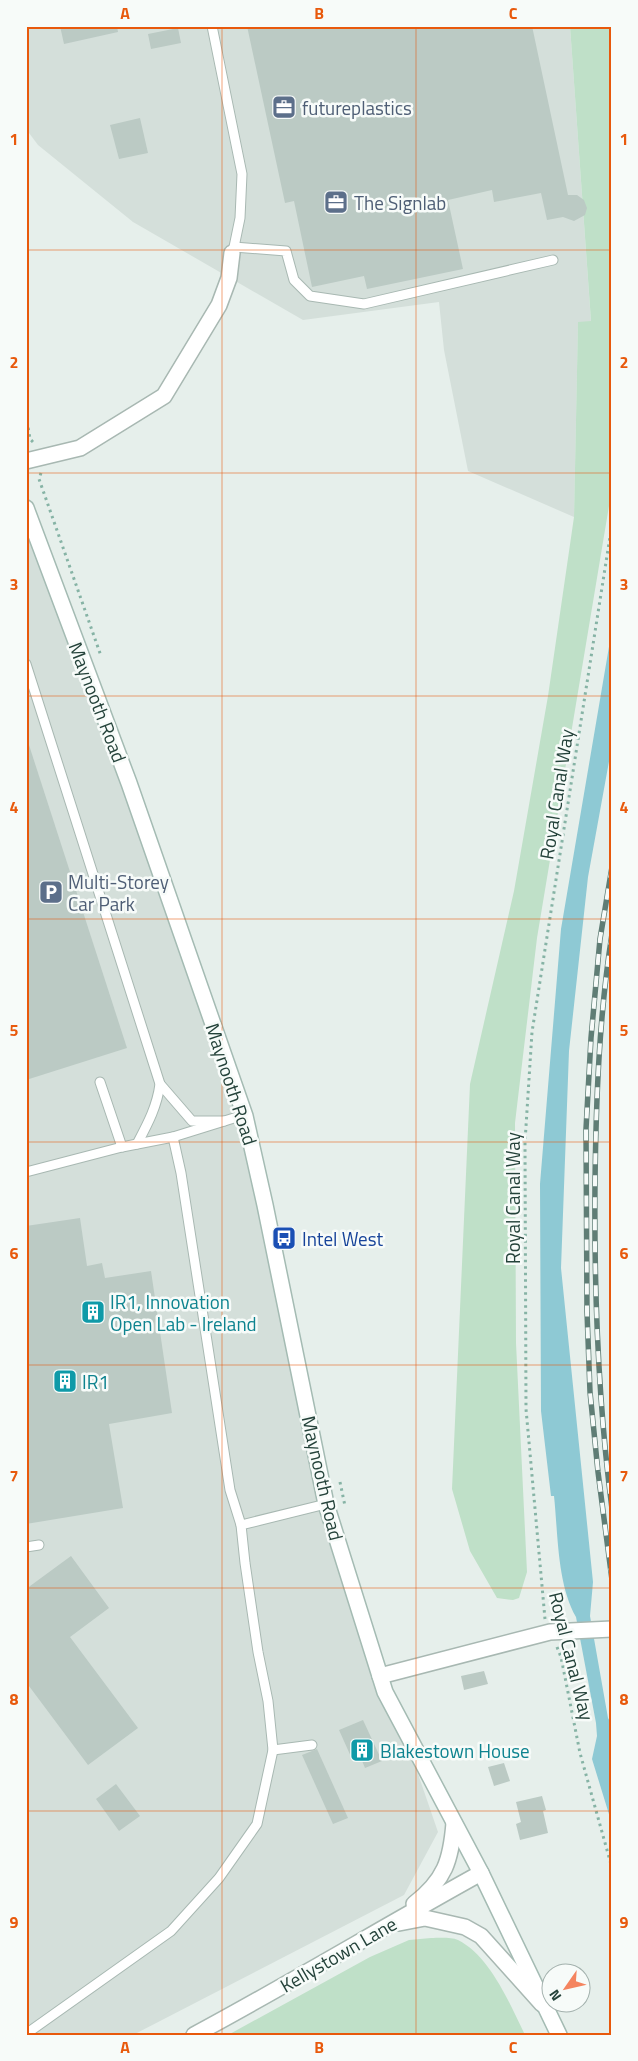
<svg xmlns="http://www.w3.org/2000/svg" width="638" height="2061" viewBox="0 0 638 2061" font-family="'Titillium Web',sans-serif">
<rect width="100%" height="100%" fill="#e6efeb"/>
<!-- built -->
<g fill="#d4dfda">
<path d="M26 26H570L591 322 578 323 574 517 468 471 444 350 439 302 303 320 133 222 38 145 26 129Z"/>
<path d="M26 522 251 1115 330 1518 438 1832 404 1895 133 2035H26Z"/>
</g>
<!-- green -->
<g fill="#bfe0c8">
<path d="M570 26H612V488L537 938 515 1123 516 1343 527 1572 519 1598 513 1600 497 1598 470 1551 452 1489 470 1084 514 891 548 696 574 517 578 322 591 321Z"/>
<path d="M431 1938C439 1938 451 1937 458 1940 490 1956 510 2004 525 2035H228L370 1957 409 1940Z"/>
</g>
<!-- water -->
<path fill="#8ec9d4" d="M612 629V745L588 877 569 1051 561 1268 593 1582 590 1616 608 1718 612 1725V1824L592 1759 597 1736 596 1723 576 1617C557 1584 558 1533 554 1496H551L541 1411 540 1184 561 929Z"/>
<!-- building -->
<g fill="#bbcac4">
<path d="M60 26H117L118 32 64 44Z"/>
<path d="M247 26H532L568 195H577L584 200 587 208 585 215 574 221 563 217 547 220 541 193 494 202 492 190 448 200 463 269 367 289 364 276 312 287 294 201 285 203Z"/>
<path d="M178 28 181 43 151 49 148 34Z"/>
<path d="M140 118 148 153 119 159 110 125Z"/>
<path d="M29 745 127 1048 26 1080V746Z"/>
<path d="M80 1218 87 1266 102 1263 105 1278 151 1271 172 1413 109 1424 123 1508 26 1524V1226Z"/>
<path d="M71 1556 109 1608 70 1637 138 1728 88 1765 26 1682V1589Z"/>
<path d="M484 1671 488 1684 464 1690 461 1676Z"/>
<path d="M363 1720 382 1761 365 1768 360 1756 352 1759 339 1730Z"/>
<path d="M317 1749 348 1818 333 1824 302 1755Z"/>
<path d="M504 1763 510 1781 494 1786 488 1767Z"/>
<path d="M116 1784 140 1816 119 1831 96 1799Z"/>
<path d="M542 1796 546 1810 543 1811 548 1833 520 1840 516 1824 521 1822 516 1802Z"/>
</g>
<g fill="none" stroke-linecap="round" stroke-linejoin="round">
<!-- service casing -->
<g stroke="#a8b8b2" stroke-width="11">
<g id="service">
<path d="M212 26 242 174 240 218 234 247"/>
<path d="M232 253 234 247 286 251 294 280 310 296 364 304 553 260"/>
<path d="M26 664 160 1084C157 1107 147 1125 137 1144"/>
<path d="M100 1082 122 1147"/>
<path d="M160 1084 192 1121H224"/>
<path d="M173 1137 234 1118"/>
<path d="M26 1172 122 1147 173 1137 181 1173 230 1490 241 1525"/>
<path d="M26 1547 39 1545"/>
<path d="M273 1750 312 1745"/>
<path d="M26 2034 171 1931 219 1878 257 1824 273 1750 268 1701 258 1652 245 1563 241 1525 326 1504"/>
</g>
</g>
<!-- minor casing -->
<g stroke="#a8b8b2" stroke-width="18">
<g id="minor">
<path d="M26 461 80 448 164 396 219 305 229 278 232 253"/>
<path d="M380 1676 550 1632 612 1629"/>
</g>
</g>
<!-- tertiary casing -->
<g stroke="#a8b8b2" stroke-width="18">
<g id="tertiary">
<path d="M414 1904C445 1880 451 1860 454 1823"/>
<path d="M399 1923 425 1918 465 1927 481 1936 542 2004"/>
<path d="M194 2035C291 1983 385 1926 481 1873"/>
</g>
</g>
<!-- secondary casing -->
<g stroke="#a4bbb3" stroke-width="18">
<path id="secondary" d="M26 508 129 783 245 1116 265 1205 326 1504 385 1692 481 1873 559 2035"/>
</g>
<!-- path -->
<g stroke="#86b3a5" stroke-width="3" stroke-dasharray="2.5 4" stroke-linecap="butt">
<path d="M26 415 30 439 34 443"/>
<path d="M41 473 39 479 101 656"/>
<path d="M340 1482 345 1506"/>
<path d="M545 1619 526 1409 525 1142 532 1032 612 524"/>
<path d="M557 1647 561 1657 580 1753 612 1868"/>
</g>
<!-- service -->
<use href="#service" stroke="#fff" stroke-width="9"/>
<!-- minor -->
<use href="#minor" stroke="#fff" stroke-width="15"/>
<!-- tertiary -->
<use href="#tertiary" stroke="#fff" stroke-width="15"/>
<!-- secondary -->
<use href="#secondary" stroke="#fff" stroke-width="15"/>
<!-- rail casing -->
<g stroke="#5f7d75" stroke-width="5.5">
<g id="rail">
<path d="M612 867 600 939 591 1038 586 1129 587 1312 590 1392 598 1472 612 1580"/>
<path d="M612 934C599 1016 596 1100 595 1183 594 1292 598 1401 612 1509"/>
</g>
</g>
<!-- rail -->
<use href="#rail" stroke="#f7fbf9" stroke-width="4" stroke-dasharray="11" stroke-linecap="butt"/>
</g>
<!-- grid -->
<path fill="none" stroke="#e8590c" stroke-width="1" stroke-opacity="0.55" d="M222 26V2035M416 26V2035M26 250H612M26 473H612M26 696H612M26 919H612M26 1142H612M26 1365H612M26 1588H612M26 1811H612"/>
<!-- icons -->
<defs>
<g id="office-square" transform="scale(1.25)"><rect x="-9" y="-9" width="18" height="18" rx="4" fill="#5c6f8a" stroke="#f7fbf9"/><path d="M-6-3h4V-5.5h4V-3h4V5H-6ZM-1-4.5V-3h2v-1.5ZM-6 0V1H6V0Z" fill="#fff"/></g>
<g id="parking-square" transform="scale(1.25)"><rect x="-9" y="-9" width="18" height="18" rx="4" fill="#5c6f8a" stroke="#f7fbf9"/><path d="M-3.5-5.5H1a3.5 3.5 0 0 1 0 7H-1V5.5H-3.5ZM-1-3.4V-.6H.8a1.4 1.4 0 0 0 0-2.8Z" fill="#fff"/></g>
<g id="bus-square" transform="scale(1.25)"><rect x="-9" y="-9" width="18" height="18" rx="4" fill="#1a4fb4" stroke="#f7fbf9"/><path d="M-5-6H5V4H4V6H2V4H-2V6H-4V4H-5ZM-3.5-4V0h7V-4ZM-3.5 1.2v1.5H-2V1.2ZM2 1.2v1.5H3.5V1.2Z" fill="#fff"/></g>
<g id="building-square" transform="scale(1.25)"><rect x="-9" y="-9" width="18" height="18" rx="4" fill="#0f9aa8" stroke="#f7fbf9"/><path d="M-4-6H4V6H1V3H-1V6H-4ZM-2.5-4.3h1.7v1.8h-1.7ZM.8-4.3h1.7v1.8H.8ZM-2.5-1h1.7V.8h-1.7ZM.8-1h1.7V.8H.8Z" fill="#fff"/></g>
</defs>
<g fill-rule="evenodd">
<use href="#office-square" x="284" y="107"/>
<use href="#office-square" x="336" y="202"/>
<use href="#parking-square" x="51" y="892"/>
<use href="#bus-square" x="284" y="1238"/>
<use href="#building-square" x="93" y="1312"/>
<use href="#building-square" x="65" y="1381"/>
<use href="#building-square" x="362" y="1750"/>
</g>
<g text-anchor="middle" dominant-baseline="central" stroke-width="5" stroke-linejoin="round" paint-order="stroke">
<!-- service labels -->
<g font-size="19" fill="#4e5e75" stroke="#f7fbf9" text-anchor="start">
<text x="302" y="107">futureplastics</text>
<text x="354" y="202">The Signlab</text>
<text x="68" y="881">Multi-Storey<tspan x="68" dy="22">Car Park</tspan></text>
</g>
<!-- street labels -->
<g font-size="19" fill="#24423a" stroke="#f7fbf9">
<text transform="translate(98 702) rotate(69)">Maynooth Road</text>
<text transform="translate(556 794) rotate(-81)">Royal Canal Way</text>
<text transform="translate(232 1084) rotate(72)">Maynooth Road</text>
<text transform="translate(512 1198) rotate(-90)">Royal Canal Way</text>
<text transform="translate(323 1478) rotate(77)">Maynooth Road</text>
<text transform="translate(572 1656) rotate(76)">Royal Canal Way</text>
<text transform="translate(338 1954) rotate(-30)">Kellystown Lane</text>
</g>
<!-- transit labels -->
<g font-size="19" fill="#164399" stroke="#f7fbf9" text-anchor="start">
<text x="302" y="1238">Intel West</text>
</g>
<!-- culture labels -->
<g font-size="19" fill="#0d838f" stroke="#f7fbf9" text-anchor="start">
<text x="110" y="1301">IR1, Innovation<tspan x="110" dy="22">Open Lab - Ireland</tspan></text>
<text x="82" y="1381">IR1</text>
<text x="380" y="1750">Blakestown House</text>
</g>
</g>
<!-- border -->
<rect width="638" height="2061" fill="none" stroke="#f7fbf9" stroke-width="55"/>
<!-- north arrow -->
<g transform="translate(566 1988) rotate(236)"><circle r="24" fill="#f7fbf9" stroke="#a3b1ad"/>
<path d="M0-4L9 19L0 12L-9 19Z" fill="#f4845f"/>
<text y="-8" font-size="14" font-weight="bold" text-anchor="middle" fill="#24423a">N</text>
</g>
<rect x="28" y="28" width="582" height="2006" fill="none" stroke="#e8590c" stroke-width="2"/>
<g font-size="16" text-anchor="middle" font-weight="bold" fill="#e8590c">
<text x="125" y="19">A</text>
<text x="319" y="19">B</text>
<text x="513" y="19">C</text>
<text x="14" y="145">1</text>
<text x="624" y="145">1</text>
<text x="14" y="368">2</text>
<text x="624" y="368">2</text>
<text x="14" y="590">3</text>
<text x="624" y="590">3</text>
<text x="14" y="813">4</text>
<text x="624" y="813">4</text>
<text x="14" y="1036">5</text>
<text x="624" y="1036">5</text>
<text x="14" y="1259">6</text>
<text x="624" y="1259">6</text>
<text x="14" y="1482">7</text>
<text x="624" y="1482">7</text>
<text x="14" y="1705">8</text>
<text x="624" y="1705">8</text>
<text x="14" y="1928">9</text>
<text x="624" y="1928">9</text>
<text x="125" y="2053">A</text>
<text x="319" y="2053">B</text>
<text x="513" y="2053">C</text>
</g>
</svg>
